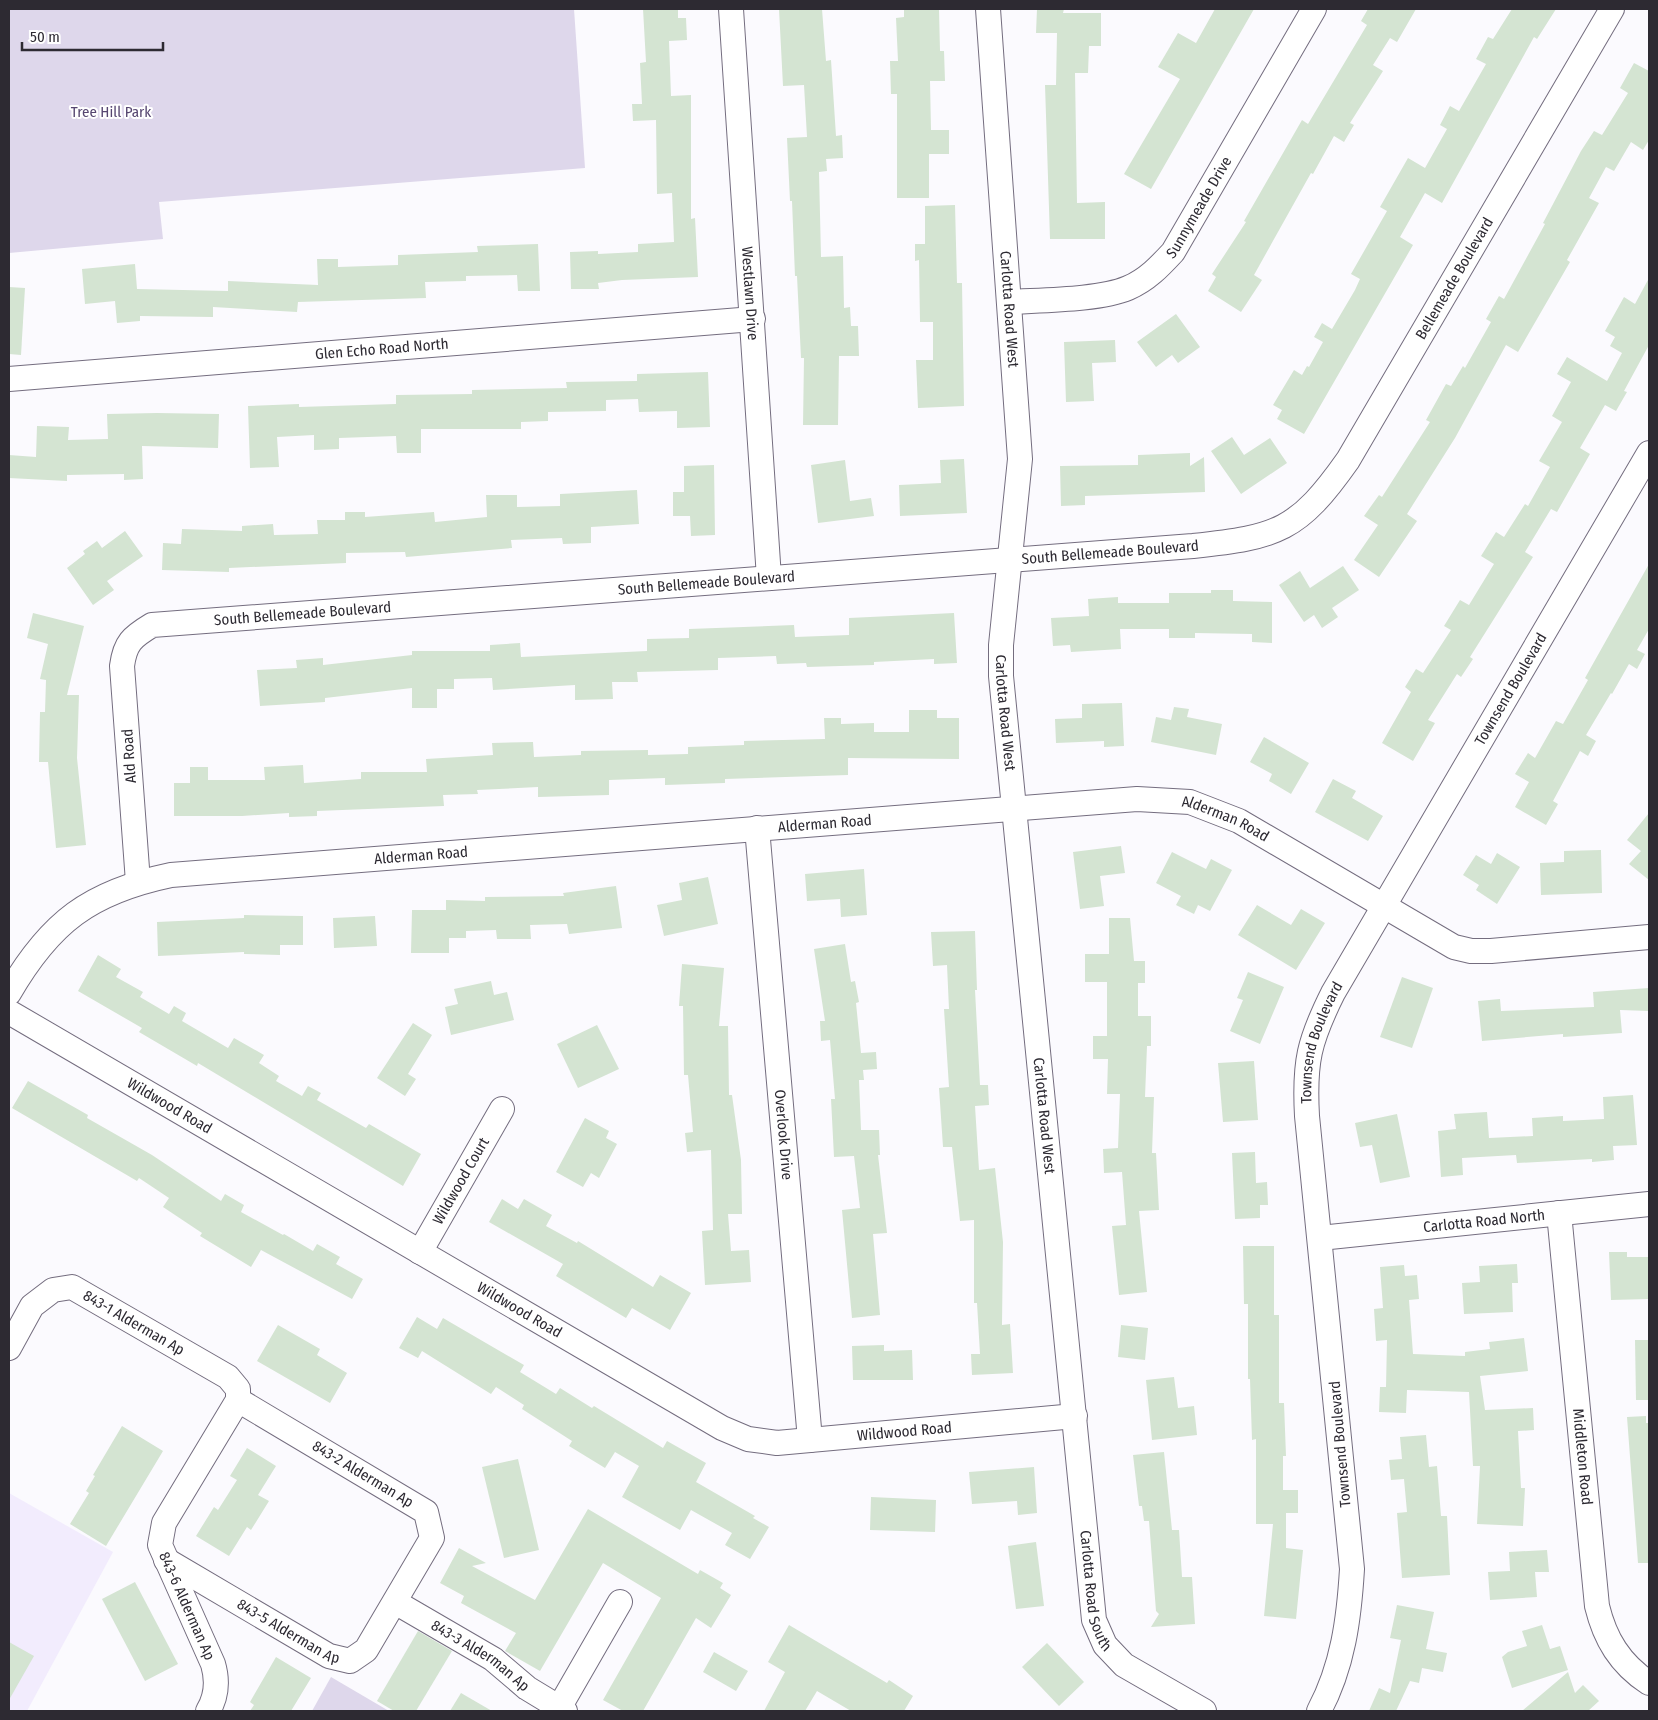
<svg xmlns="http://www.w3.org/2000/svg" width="1658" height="1720" viewBox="0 0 1658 1720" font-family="'Fira Sans Condensed',sans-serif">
<rect width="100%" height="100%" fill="#fbfafe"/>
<!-- built -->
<path fill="#f2ecfd" d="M9 1493 113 1552 27 1711H9Z"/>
<!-- green -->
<g fill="#ded7eb">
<path d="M9 9H574L585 168 159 202 163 239 9 253Z"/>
<path d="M331 1677 389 1711H312Z"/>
</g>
<!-- building -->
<g fill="#d4e4d2">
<path d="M643 9H678V18H686L687 40 669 41 671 96 691 95V219L695 218 698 277 622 280 598 283 599 289H571L570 252 598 251V254L638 252V244L674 242 672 193 657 194 656 120 633 121 632 104H642L640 63 646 62Z"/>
<path d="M779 9H822L826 61 831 60 836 136 842 135 843 158 826 159 827 171 819 172 821 257 843 256 844 308 850 307 851 326H858L859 356H839L838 425H803L804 358H801L797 276H795L792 201H790L787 138 807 137 804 85 783 86Z"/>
<path d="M904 9H939L940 51H944L945 81H930L931 130H949V154H929V198H897V94H891L890 61H898L896 18 904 17Z"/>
<path d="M1037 9H1064L1063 13H1101V46H1089L1088 73H1075L1077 203 1105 202V239H1050L1045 85H1056L1057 33H1036Z"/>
<path d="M1215 9H1254L1151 189 1124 174 1180 79 1158 67 1178 33 1196 43Z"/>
<path d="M1368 9H1416L1397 42 1390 38 1373 65 1383 71 1350 123 1354 125 1344 142 1334 136 1313 174 1311 173 1254 275 1262 280 1241 312 1208 291 1216 277 1212 274 1246 222 1244 221 1302 120 1308 124 1367 25 1361 21Z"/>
<path d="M1512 9H1556L1537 39 1534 37 1442 203 1425 193 1400 237 1413 245 1304 434 1277 419 1282 410 1273 405 1294 370 1302 375 1307 366 1309 367 1323 342 1314 337 1322 323 1332 329 1355 290 1360 279 1351 274 1387 211 1380 207 1408 158 1425 168 1447 129 1440 125 1450 106 1459 111 1486 64 1476 59 1488 37 1493 39Z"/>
<path d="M1634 63 1649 71V140L1643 150 1631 142 1614 171 1606 167 1589 198 1599 203 1567 260 1570 262 1518 352 1506 345 1455 438 1407 514 1417 521 1379 577 1354 560 1378 525 1364 516 1379 495 1382 497 1430 422 1426 420 1446 384 1451 386 1463 366 1465 368 1491 322 1486 319 1499 296 1504 299 1545 224 1543 223 1581 151 1594 131 1602 135 1628 93 1620 88Z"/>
<path d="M955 205 957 283H962L964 406 918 408 916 360H933V322H920L919 260 915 261V244H925V206Z"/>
<path d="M538 244 540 291H518L517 275 466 276V281L425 282 426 298 298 302 297 312 213 307V317L140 316V321L117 323 115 301 85 304 82 269 135 264 137 289 228 291V281L318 285 317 259H338V267L398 265V255L478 252 477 246Z"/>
<path d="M1649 278V345L1624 391 1627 392 1616 411 1605 405 1580 448 1590 454 1557 512 1551 509 1525 552 1533 557 1470 657 1473 659 1461 677 1457 674 1428 720 1435 723 1413 761 1382 743 1411 692 1405 687 1416 669 1423 673 1451 630 1444 626 1460 600 1469 605 1494 564 1481 556 1496 532 1504 537 1525 504 1528 506 1550 467 1539 461 1562 422 1552 416 1571 382 1557 374 1567 357 1607 381 1622 353 1610 346 1615 337 1605 331 1624 297 1635 304Z"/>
<path d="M9 287 25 288 21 355 9 354Z"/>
<path d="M1176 314 1200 347 1178 363 1172 355 1156 367 1137 342Z"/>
<path d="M1115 340 1116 362 1092 363 1094 401 1066 402 1064 342Z"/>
<path d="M708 372 710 427 677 428V411L639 412 638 399 606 400V411L548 412V421L521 422V429H421V453H397L396 436 339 438V449L314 450V435L277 437 279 467 250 468 248 406 299 404V407L396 404V395L472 394V390L567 388 566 382 637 381V374Z"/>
<path d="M157 413 219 414 218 448 142 446 143 479 124 480V474L67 475V481L9 478V455L36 457 37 426 69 427 68 440 108 439 107 414Z"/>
<path d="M1232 437 1244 455 1270 438 1287 463 1241 494 1211 451Z"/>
<path d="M1190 453V466L1204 457 1205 492 1085 496V505L1061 506 1060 466 1138 465V455Z"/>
<path d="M964 459 967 513 900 516 899 485 941 483 940 460Z"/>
<path d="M845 460 850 501 871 498 874 516 818 523 811 465Z"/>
<path d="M714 465 715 535 691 536 690 516H673V492H684V466Z"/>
<path d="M637 490 639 524 591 527V543L563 544 562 538 511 540 512 548 406 557 405 552 346 553V563L229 568V572L162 570 163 543 181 544 182 529 242 531V526L273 524 274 535 318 534 317 520H345V512H365V517L434 512 435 522 487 517 486 495H517V507L560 506V494Z"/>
<path d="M125 531 143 556 107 581 114 590 93 605 67 568 85 554 83 551 97 541 102 548Z"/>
<path d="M1649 564V629L1637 650 1645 654 1637 669 1629 664 1612 694 1611 693 1586 735 1596 741 1588 756 1580 751 1553 801 1558 804 1546 825 1515 807 1529 782 1515 774 1528 753 1535 758 1556 721 1563 724 1588 680 1585 678Z"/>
<path d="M1343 566 1359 590 1332 608 1338 617 1322 628 1314 615 1304 622 1279 585 1300 571 1310 588Z"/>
<path d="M1211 590H1233V601L1272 602V643L1252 642V634L1195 633V638H1169V629H1120L1121 649 1071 652 1070 645 1053 646 1051 618 1089 616 1088 599 1118 597V603H1169V593H1211Z"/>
<path d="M33 613 84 626 67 695H79L77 758 86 845 56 848 48 762H39L40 712H45L46 680 40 679 48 644 27 638Z"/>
<path d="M954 613 957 663 934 664V659L874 662V665L807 667 806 663 777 664 776 656 718 658V670L637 672 638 682H612L613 699 575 700V685L493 690 492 678 454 679V689H437V708H412V688L325 698V702L260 706 257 670 297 668 296 660 323 658V665L412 655V651H490V645L520 643 521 657 647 651V639L689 638V629L794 625 795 637 849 635V618Z"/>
<path d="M1122 703 1124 746 1104 747V741L1056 743 1055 719 1082 718V704Z"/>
<path d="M1174 707 1189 709 1187 717 1222 724 1216 755 1151 742 1156 717 1171 720Z"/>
<path d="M909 710H937V718H959V759L848 758V775L725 779V783L665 785V778L609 780V795L538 797V787L477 790 478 794 443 795 444 806 317 811V816L289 817V813L242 816H174V783H190V767H208V780H265L264 767 303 765 304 783 361 779V772H427L426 759 493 755 492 743 533 742 534 757 581 755V751L648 750V755L688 754V747L744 745V741L825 739 824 718H841V724L874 723V732H909Z"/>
<path d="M1264 737 1309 763 1291 794 1269 781 1272 774 1250 762Z"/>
<path d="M1333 779 1356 791 1352 798 1383 816 1368 841 1315 812Z"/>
<path d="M1649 813V880L1629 864 1641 851 1627 840Z"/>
<path d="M1121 846 1125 873 1100 876 1104 906 1080 909 1073 852Z"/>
<path d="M1601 850 1602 893 1541 895 1540 863 1564 862V851Z"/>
<path d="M1172 852 1206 869 1211 859 1232 870 1210 911 1198 905 1194 914 1176 905 1181 896 1156 883Z"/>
<path d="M1497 853 1520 867 1497 904 1476 890 1479 885 1463 875 1476 855 1491 864Z"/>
<path d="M864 869 867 915 841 917 840 899 807 901 805 874Z"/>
<path d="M708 877 718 924 664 936 657 905 682 900 679 883Z"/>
<path d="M616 886 622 928 569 934 567 924 530 925 531 939H497L496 930 466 931V938H449V953H411L412 910H446V900L485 901V897L564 896 563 893Z"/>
<path d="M1257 905 1291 925 1301 909 1325 923 1296 970 1238 935Z"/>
<path d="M244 915 303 916V945H280V955L244 954V952L158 956 157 922 244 918Z"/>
<path d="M375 916 377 946 334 948 333 918Z"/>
<path d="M1109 918H1130L1134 961H1145V983H1138V1016H1151V1046H1147L1145 1097H1154L1152 1153H1156L1159 1210 1139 1211 1147 1292 1119 1295 1112 1226 1126 1225 1122 1172 1104 1173 1103 1149 1118 1148 1120 1094H1107L1108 1059H1093V1036H1107V982H1085V954H1109Z"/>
<path d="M975 931 977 990H975L980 1085H988L989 1105 975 1106 979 1170 995 1168 1003 1242 1002 1325 1010 1324 1013 1373 972 1375 971 1354H980L977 1303H974V1220L960 1221 952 1147H943L939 1088 949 1087 944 1009H949L947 965 933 966 931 932Z"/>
<path d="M845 944 851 982 855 981 859 1002 856 1003 861 1053 876 1052 877 1069 863 1070 864 1080H859L861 1130H879L880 1155H878L887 1233 873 1234 880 1315 852 1318 842 1210 860 1208 854 1156 834 1157 831 1099H835L830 1040 821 1041 820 1021H825L814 949Z"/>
<path d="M98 955 121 969 116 977 143 992 140 997 169 1014 174 1006 186 1013 182 1021 228 1048 234 1038 264 1055 259 1063 279 1076 276 1081 302 1096 308 1086 321 1093 317 1100 366 1128 369 1124 421 1154 403 1186 198 1063 197 1066 139 1032 142 1028 78 991Z"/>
<path d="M682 964 724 968 719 1026H728L729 1095H732L741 1160 742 1214H728L731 1251 749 1250 751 1282 705 1285 702 1231 713 1230 711 1150 687 1152 685 1133 693 1132 688 1075H684L683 1006H679Z"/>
<path d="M1248 972 1284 987 1260 1044 1230 1031 1243 1000 1237 998Z"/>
<path d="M1402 977 1433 988 1412 1048 1380 1037Z"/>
<path d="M491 981 494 995 507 992 514 1020 451 1035 445 1007 458 1004 454 989Z"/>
<path d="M1649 988V1011L1620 1010 1622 1033 1563 1037V1034L1482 1041 1478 1001 1500 999 1501 1011 1594 1007 1593 992Z"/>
<path d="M413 1023 432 1035 408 1074 416 1079 405 1096 377 1078Z"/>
<path d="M597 1025 619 1069 578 1088 557 1044Z"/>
<path d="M1254 1061 1258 1120 1223 1122 1218 1063Z"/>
<path d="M28 1081 88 1115 87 1118 152 1155 221 1201 225 1194 244 1205 241 1212 283 1235 284 1234 313 1251 317 1244 340 1257 336 1264 363 1279 352 1299 261 1250 251 1267 200 1236 202 1233 163 1207 169 1198 139 1178 137 1181 12 1108Z"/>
<path d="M1633 1095 1637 1145 1613 1146 1614 1160 1592 1162V1159L1517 1163 1516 1155 1462 1158 1463 1175 1441 1177 1438 1131 1456 1129 1454 1114 1487 1112 1489 1138 1533 1136 1532 1118 1563 1116V1121L1604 1119 1603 1097Z"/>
<path d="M1397 1114 1410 1177 1380 1183 1372 1145 1360 1147 1355 1123Z"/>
<path d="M585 1118 609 1131 606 1138 617 1144 599 1178 591 1173 583 1187 556 1172Z"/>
<path d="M1255 1152 1256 1183 1267 1182 1268 1205H1260V1218L1235 1219 1232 1153Z"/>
<path d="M502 1199 518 1209 524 1199 552 1215 546 1226 577 1243 578 1241 653 1287 660 1275 691 1293 670 1330 632 1308 626 1318 556 1276 563 1264 489 1222Z"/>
<path d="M1243 1246H1274V1315H1279V1403H1284L1286 1456H1283V1490H1298V1513H1286V1548L1303 1550 1296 1619 1264 1616 1273 1524H1256V1439L1252 1440 1250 1379H1248V1304H1244Z"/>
<path d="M1609 1252H1627V1257H1649V1299L1611 1300Z"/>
<path d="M1517 1264 1518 1283H1512L1513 1312 1464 1314 1462 1283 1480 1282 1479 1266Z"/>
<path d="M1404 1265 1405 1276 1417 1275 1419 1299 1409 1300 1413 1354 1465 1356V1352L1490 1349 1489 1342 1524 1338 1528 1371 1480 1376 1485 1410 1533 1408 1534 1430 1518 1431 1521 1488H1525L1523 1526 1477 1524 1480 1466H1473L1469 1392 1407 1390 1406 1413 1379 1412 1380 1387H1386L1387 1340 1376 1341 1374 1309 1383 1308 1380 1267Z"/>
<path d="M417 1317 437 1329 443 1318 524 1365 520 1372 556 1394 560 1388 592 1408 594 1406 663 1448 667 1441 706 1463 696 1482 755 1516 753 1518 769 1527 750 1559 725 1545 732 1533 691 1510 680 1530 622 1497 639 1466 615 1452 605 1468 569 1446 572 1441 522 1409 524 1405 496 1387 491 1394 422 1351 418 1358 399 1348Z"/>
<path d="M278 1325 320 1349 317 1355 347 1373 330 1403 257 1361Z"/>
<path d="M1121 1325 1148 1328 1145 1360 1118 1357Z"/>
<path d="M1635 1340H1649V1400H1636Z"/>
<path d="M884 1345V1351L912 1350 913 1380H853L852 1346Z"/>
<path d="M1174 1377 1178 1408 1194 1406 1197 1435 1152 1440 1146 1380Z"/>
<path d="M1646 1416V1423H1649V1563H1638L1627 1417Z"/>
<path d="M122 1426 163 1451 106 1546 70 1524 89 1493 86 1491 95 1476 93 1475Z"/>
<path d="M1426 1435 1429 1467 1437 1466 1441 1516H1447L1450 1575 1402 1578 1397 1513 1407 1512 1404 1479 1391 1480 1389 1460 1402 1459 1400 1437Z"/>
<path d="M247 1448 276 1466 258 1495 269 1501 251 1530 247 1527 229 1556 196 1536 214 1507 218 1510 237 1480 230 1476Z"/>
<path d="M1164 1452 1172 1530H1179L1182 1577H1192L1195 1624 1151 1627 1159 1614 1156 1611 1149 1521H1144L1142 1506H1139L1133 1455Z"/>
<path d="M518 1459 539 1550 504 1558 482 1467Z"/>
<path d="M1034 1467 1037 1513 1018 1515 1017 1501 972 1504 969 1472Z"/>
<path d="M871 1497 936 1500 935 1532 870 1530Z"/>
<path d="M588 1509 698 1574 700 1570 723 1583 720 1588 731 1595 711 1628 696 1618 643 1711H623L603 1700 661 1598 603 1563 540 1671 505 1651 516 1633 461 1603 464 1596 440 1583 459 1548 486 1563 472 1566 535 1600Z"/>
<path d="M1036 1542 1044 1606 1016 1609 1008 1546Z"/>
<path d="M1547 1550 1549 1572H1535L1537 1597 1490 1600 1488 1572 1510 1571 1509 1552Z"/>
<path d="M135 1582 178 1664 145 1681 102 1599Z"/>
<path d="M1397 1605 1434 1612 1426 1649 1447 1653 1443 1672 1422 1668 1419 1683 1410 1681 1396 1711H1369L1379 1688 1390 1693 1401 1640 1390 1638Z"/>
<path d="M789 1625 887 1683 889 1680 913 1696 904 1711H851L817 1691 805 1711H764L785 1672 768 1662Z"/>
<path d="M1542 1625 1550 1649 1560 1646 1568 1670 1512 1688 1502 1657 1508 1652 1527 1646 1522 1631Z"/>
<path d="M418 1631 452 1651 416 1711H394L377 1701Z"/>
<path d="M9 1642 34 1656 9 1700Z"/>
<path d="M1047 1643 1084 1682 1059 1706 1022 1667Z"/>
<path d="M714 1652 748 1671 736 1691 703 1672Z"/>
<path d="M276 1657 311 1678 291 1711H250L254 1705 250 1702Z"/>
<path d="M1568 1672 1575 1693 1583 1685 1599 1701 1588 1711H1522Z"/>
<path d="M461 1693 492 1711H450Z"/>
</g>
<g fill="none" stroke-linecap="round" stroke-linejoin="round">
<!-- minor casing -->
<g stroke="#746d7f" stroke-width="26">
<g id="minor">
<path id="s1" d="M731 9 769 578"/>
<path id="s2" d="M988 9 1020 459 1001 645V676L1094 1620 1105 1645 1124 1665 1204 1711"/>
<path id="s3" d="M1010 302C1042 300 1100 300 1128 288 1147 280 1160 266 1173 252L1314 9"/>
<path id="s4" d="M9 379 753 319"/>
<path id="s5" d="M757 828 810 1440"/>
<path id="s6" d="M138 882 122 666C125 643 132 637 152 625L1193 546C1278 537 1298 531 1348 460L1612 9"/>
<path id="s7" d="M9 993C50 922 90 892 171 875L1137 799 1190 802 1239 821 1454 947 1471 951H1491L1649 937"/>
<path id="s8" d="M9 1012 722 1428 748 1439 777 1443 1075 1416"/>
<path id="s9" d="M1559 1213 1597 1606C1605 1639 1620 1664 1649 1683"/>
<path id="s10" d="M1320 1238 1649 1204"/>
<path id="s11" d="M420 1252 502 1109"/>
<path id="s12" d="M9 1348 32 1306 53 1290 72 1287 228 1377 238 1389V1400"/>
<path id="s13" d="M166 1560 329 1656 350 1661 366 1650 432 1538 426 1512 238 1400"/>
<path id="s14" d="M395 1602 493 1659 527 1688 565 1711"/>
<path d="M559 1708 620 1602"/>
<path d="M208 1711C217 1696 218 1681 213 1664L160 1545 164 1523 238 1400"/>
<path id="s15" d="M1319 1711C1343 1666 1349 1619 1352 1569L1307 1116C1304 1062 1309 1041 1333 993L1649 453"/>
</g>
</g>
<!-- minor -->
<use href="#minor" stroke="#fff" stroke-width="24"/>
</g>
<g text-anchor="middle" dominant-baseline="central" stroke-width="4" stroke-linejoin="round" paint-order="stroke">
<!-- park labels -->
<g font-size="15" fill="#564670" stroke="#fff">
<text x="111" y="112">Tree Hill Park</text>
</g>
<!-- street labels -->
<g font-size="15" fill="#2d2a32" stroke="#fff">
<text stroke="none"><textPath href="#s3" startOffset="229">Sunnymeade Drive</textPath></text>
<text stroke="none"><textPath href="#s6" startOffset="1711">Bellemeade Boulevard</textPath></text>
<text stroke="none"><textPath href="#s1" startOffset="285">Westlawn Drive</textPath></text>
<text stroke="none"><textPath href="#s2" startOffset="301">Carlotta Road West</textPath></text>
<text stroke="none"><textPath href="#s4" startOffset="374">Glen Echo Road North</textPath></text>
<text stroke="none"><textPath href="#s6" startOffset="1231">South Bellemeade Boulevard</textPath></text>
<text stroke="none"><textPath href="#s6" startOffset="826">South Bellemeade Boulevard</textPath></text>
<text stroke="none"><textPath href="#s6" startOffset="421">South Bellemeade Boulevard</textPath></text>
<text stroke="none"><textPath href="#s15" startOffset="1082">Townsend Boulevard</textPath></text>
<text stroke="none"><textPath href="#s2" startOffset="706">Carlotta Road West</textPath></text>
<text transform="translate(129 756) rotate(-94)">Ald Road</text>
<text stroke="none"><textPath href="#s7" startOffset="1269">Alderman Road</textPath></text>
<text stroke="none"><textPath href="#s7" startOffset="864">Alderman Road</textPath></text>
<text stroke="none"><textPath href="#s7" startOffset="459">Alderman Road</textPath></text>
<text stroke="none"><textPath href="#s15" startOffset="678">Townsend Boulevard</textPath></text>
<text stroke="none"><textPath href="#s8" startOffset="186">Wildwood Road</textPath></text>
<text stroke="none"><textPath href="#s2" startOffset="1111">Carlotta Road West</textPath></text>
<text stroke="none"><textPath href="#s5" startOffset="308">Overlook Drive</textPath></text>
<text stroke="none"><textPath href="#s11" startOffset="82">Wildwood Court</textPath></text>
<text stroke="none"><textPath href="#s10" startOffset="165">Carlotta Road North</textPath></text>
<text stroke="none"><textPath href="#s8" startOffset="591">Wildwood Road</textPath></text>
<text stroke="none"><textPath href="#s12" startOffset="165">843-1 Alderman Ap</textPath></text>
<text stroke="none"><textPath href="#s8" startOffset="1011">Wildwood Road</textPath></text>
<text transform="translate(1340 1444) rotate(-95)">Townsend Boulevard</text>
<text stroke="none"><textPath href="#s9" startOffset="245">Middleton Road</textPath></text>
<text transform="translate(363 1474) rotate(31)">843-2 Alderman Ap</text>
<text stroke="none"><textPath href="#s2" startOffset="1589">Carlotta Road South</textPath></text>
<text transform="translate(187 1606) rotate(66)">843-6 Alderman Ap</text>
<text stroke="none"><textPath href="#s13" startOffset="142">843-5 Alderman Ap</textPath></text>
<text stroke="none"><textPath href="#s14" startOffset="101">843-3 Alderman Ap</textPath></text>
</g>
</g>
<!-- border -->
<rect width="1658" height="1720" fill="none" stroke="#2d2a32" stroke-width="20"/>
<!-- scale -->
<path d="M22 42v8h141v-8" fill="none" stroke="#2d2a32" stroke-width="2.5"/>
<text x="30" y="42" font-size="15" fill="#2d2a32" stroke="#ffffff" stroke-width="4" paint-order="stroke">50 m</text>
</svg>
